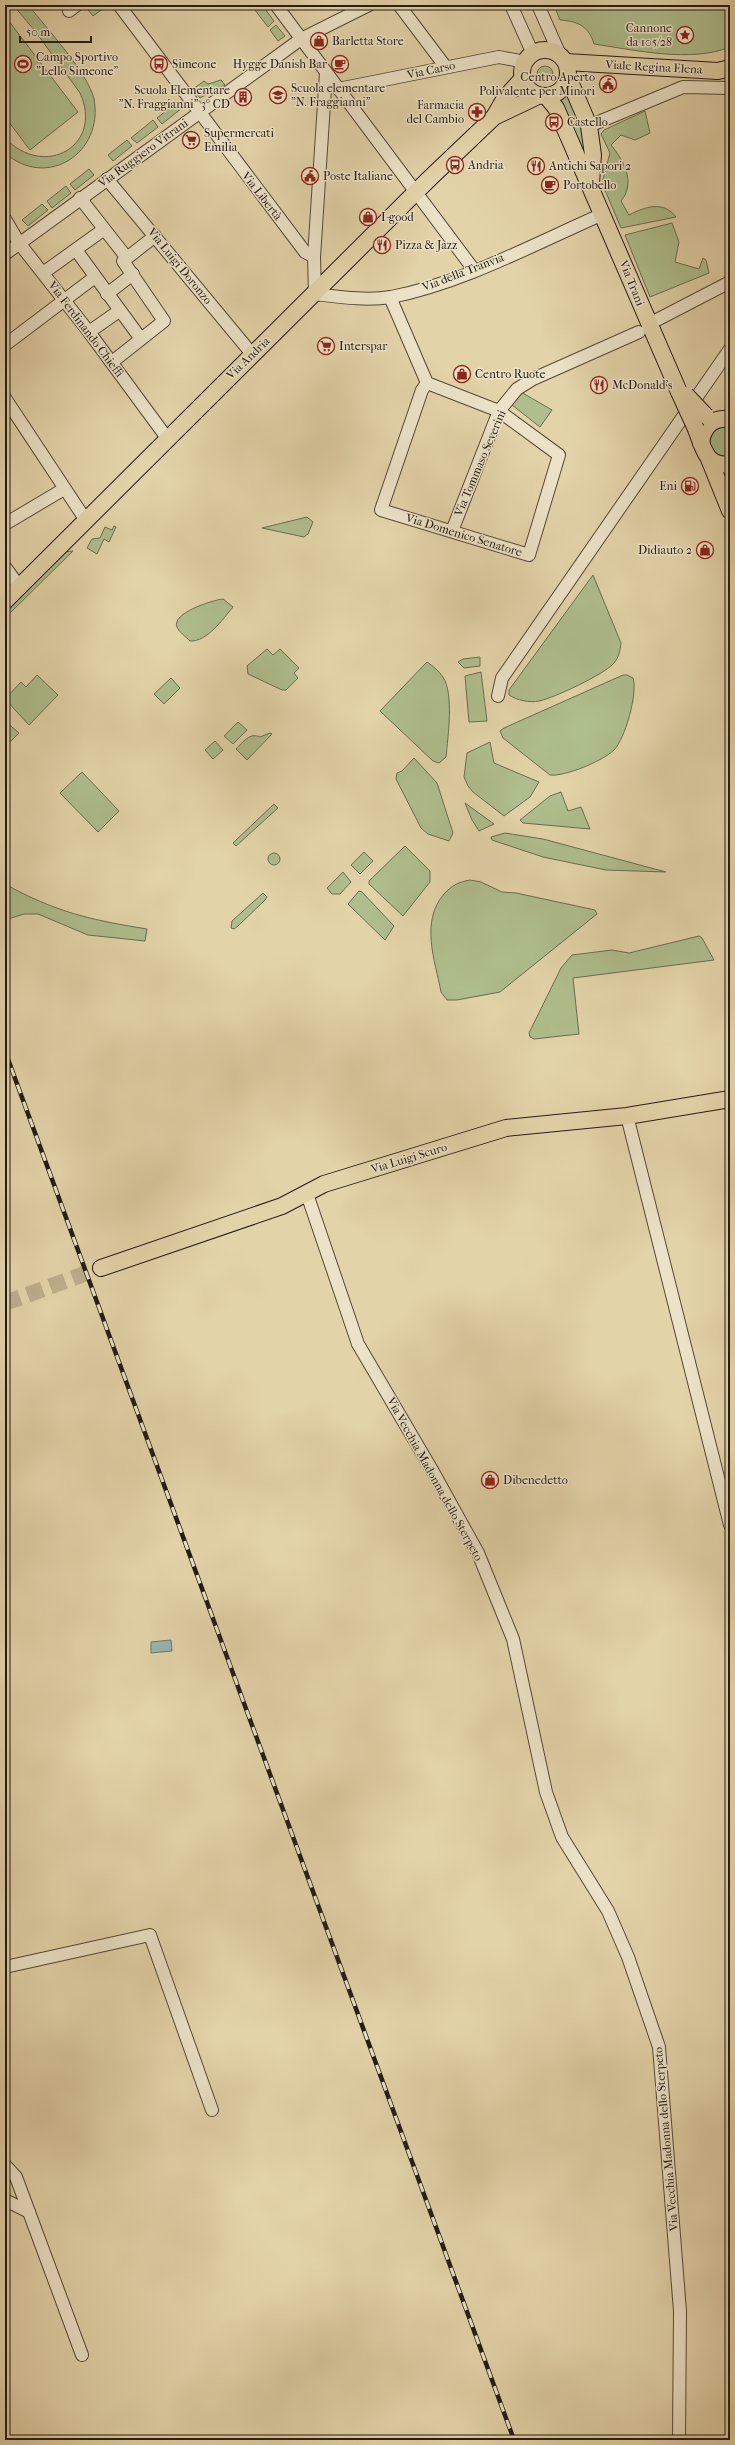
<svg xmlns="http://www.w3.org/2000/svg" width="735" height="2445" viewBox="0 0 735 2445" font-family="'IM FELL French Canon',serif">
<rect width="100%" height="100%" fill="#e3d3a9"/>
<filter id="stains"><feTurbulence type="fractalNoise" baseFrequency=".005" numOctaves="4"/><feColorMatrix values="0 0 0 0 .2 0 0 0 0 .09 0 0 0 0 .02 0 0 0 .5 -.17"/></filter>
<radialGradient id="worn" r=".72"><stop offset=".6" stop-color="#630" stop-opacity="0"/><stop offset="1" stop-color="#630" stop-opacity=".3"/></radialGradient>
<!-- green -->
<g fill="#aebe8c" stroke="#6a6c50">
<path d="M13 5 30 7C47 29 88 73 94 99 104 153 47 190 5 153V138C45 180 104 145 80 93L35 31Z"/>
<path d="M92 5H102L104 8 93 16 87 9Z"/>
<path d="M251 5H262L274 21 268 27Z"/>
<path d="M554 5H730V47C691 63 635 50 594 44 589 26 577 21 560 20Z"/>
<path d="M5 16 78 112 30 150 5 117Z"/>
<path d="M276 25 285 36 278 41 270 30Z"/>
<circle cx="545" cy="74" r="8"/>
<path d="M221 80 225 85 200 98 193 89 204 81 208 84Z"/>
<path d="M569 93 583 126 585 151 582 150 559 101Z"/>
<path d="M177 102 182 108 162 124 157 118Z"/>
<path d="M645 111 650 133 635 140 621 135 611 145C624 161 636 183 621 201L629 215C645 207 663 200 676 217L621 228 602 183 610 153 601 134 604 130Z"/>
<path d="M153 120 158 127 137 143 131 138Z"/>
<path d="M127 140 132 146 113 161 108 155Z"/>
<path d="M89 169 94 175 75 190 70 184Z"/>
<path d="M66 186 71 193 52 208 47 201Z"/>
<path d="M42 204 48 210 28 226 22 220Z"/>
<path d="M672 223 679 242 675 262 699 269 703 258 706 260 709 273 650 297 625 235Z"/>
<path d="M521 392 552 410 540 427 512 405Z"/>
<path d="M730 426V456C719 457 716 454 710 445L711 434 718 427Z"/>
<path d="M307 517 313 522 308 534 304 537 262 528Z"/>
<path d="M114 526 116 527 109 542 104 539 97 554 87 548 92 539 100 538 105 527 112 530Z"/>
<path d="M73 551 6 617 5 616V610L64 552Z"/>
<path d="M593 575 621 643C620 651 619 657 614 663 605 674 554 698 539 701 530 703 516 700 509 695V690Z"/>
<path d="M223 599 233 607C223 619 207 642 190 641 186 637 179 632 177 627 171 613 213 600 223 599Z"/>
<path d="M267 649 273 655 280 649 299 668 294 673 298 678 286 690H282L248 674 247 666Z"/>
<path d="M480 657V666L464 668 458 662 463 659Z"/>
<path d="M427 662C433 666 439 671 443 677 454 694 448 736 446 757L439 763 433 761 380 711Z"/>
<path d="M481 672 487 721 469 722 465 676Z"/>
<path d="M37 675 58 695 29 725 5 699 21 682 26 687Z"/>
<path d="M623 675H627L633 678C638 693 625 739 614 750 603 761 564 777 550 775L503 738 500 731 504 728Z"/>
<path d="M171 678 180 688 164 704 154 694Z"/>
<path d="M5 721 19 733 10 742 5 737Z"/>
<path d="M238 722 247 730 233 744 224 736Z"/>
<path d="M270 733 272 734 247 760 236 749C243 742 250 732 260 737Z"/>
<path d="M215 741 223 750 213 759 205 750Z"/>
<path d="M490 742 494 763 539 782 530 797 504 816 473 792 468 786 464 777 467 753Z"/>
<path d="M414 758 437 783 453 833 449 841 428 834 421 828 396 779 397 773 402 771Z"/>
<path d="M82 772 119 811 98 832 60 793Z"/>
<path d="M561 792 568 811 581 807 590 829 523 823 520 820 550 796Z"/>
<path d="M465 803 494 824 479 831 472 820Z"/>
<path d="M274 804 278 808 236 846 233 843Z"/>
<path d="M505 833 543 839 666 872 606 870 543 857 492 840 491 837Z"/>
<path d="M405 846 430 871V882L403 916 369 884V881Z"/>
<path d="M364 852 373 861 360 874 351 865Z"/>
<circle cx="274" cy="859" r="6"/>
<path d="M343 872 351 882 340 894H332L327 888Z"/>
<path d="M470 880 481 882 502 892 516 893 595 910 597 914 500 992 457 1000H447L441 992C435 960 420 922 444 894 452 885 459 882 470 880Z"/>
<path d="M5 884C55 912 91 920 147 929L145 941 88 935 38 914H24L5 920Z"/>
<path d="M359 891 362 892 394 926 385 940 348 904Z"/>
<path d="M263 893 267 897 265 900 238 926 234 929 231 928 232 921Z"/>
<path d="M727 929H730L729 958Z"/>
<path d="M699 936 702 938 714 960 573 978 579 1034 534 1039 530 1037 529 1033 561 968 572 955 612 950 629 953Z"/>
</g>
<!-- water -->
<path fill="#97b6b1" stroke="#697872" d="M171 1640 172 1651 151 1653V1642Z"/>
<g fill="none" stroke-linecap="round" stroke-linejoin="round">
<!-- major-tunnel -->
<path stroke="#bdae8b" stroke-width="16" stroke-dasharray="16 8" stroke-linecap="butt" d="M5 1303 101 1268"/>
<!-- minor casing -->
<g stroke="#544838" stroke-width="14">
<g id="minor">
<path d="M119 5 305 252 314 257 315 294C340 297 366 301 391 297 463 283 536 243 603 214"/>
<path d="M276 5 474 270"/>
<path d="M399 5 445 66"/>
<path d="M511 5 533 54"/>
<path d="M538 5 560 55"/>
<path d="M69 11 77 5"/>
<path d="M338 89 499 57 525 62"/>
<path d="M589 126 683 87 730 88"/>
<path d="M107 179 252 354"/>
<path d="M80 198 127 258 155 236"/>
<path d="M5 219 19 243 89 332 167 438"/>
<path d="M76 250 141 339"/>
<path d="M5 254 301 39 369 5"/>
<path d="M314 257 326 73"/>
<path d="M43 273 103 230"/>
<path d="M107 294 133 274"/>
<path d="M390 297 427 383 499 411 559 455 529 555 381 510 422 390 427 383"/>
<path d="M649 324 730 282"/>
<path d="M89 332 119 311"/>
<path d="M5 345 95 277"/>
<path d="M112 362 164 321 123 261 127 258"/>
<path d="M5 398 85 519"/>
<path d="M5 524 64 489"/>
<path d="M452 531 499 411 517 389 533 379 639 332"/>
<path d="M5 567 19 586"/>
<path d="M498 696 502 678 730 349"/>
<path d="M627 1116 730 1525"/>
<path d="M307 1194 358 1344 432 1470 478 1553 513 1639 546 1792 562 1837 608 1911 628 1957 659 2047 680 2311 679 2440"/>
<path d="M5 1967 150 1935 212 2110"/>
<path d="M5 2165 16 2177 29 2212 5 2200"/>
<path d="M29 2212 82 2355"/>
</g>
</g>
<!-- major casing -->
<g stroke="#251a13" stroke-width="18">
<g id="major">
<circle cx="545" cy="73" r="23"/>
<path d="M566 62 718 71 730 68"/>
<path d="M568 77 589 126 593 155 591 184"/>
<path d="M547 97 556 108 679 392"/>
<path d="M494 117 505 98 522 79"/>
<path d="M696 429C703 447 706 468 730 464"/>
<path d="M701 443C703 426 713 417 730 419"/>
<path d="M709 459 730 511"/>
<path d="M5 601 428 180 494 117 538 96"/>
<path d="M101 1268 282 1206 324 1184 506 1128 627 1116 730 1099"/>
</g>
</g>
<!-- minor -->
<use href="#minor" stroke="#ede2c7" stroke-width="12"/>
<!-- major -->
<use href="#major" stroke="#e3d3a9" stroke-width="16"/>
<!-- rail casing -->
<g stroke="#251a13" stroke-width="4.5">
<path id="rail" d="M5 1051 514 2440"/>
</g>
<!-- rail -->
<use href="#rail" stroke="#ede2c7" stroke-width="3" stroke-dasharray="9" stroke-linecap="butt"/>
<!-- major-bridge casing -->
<g stroke="#251a13" stroke-width="18" stroke-linecap="butt">
<g id="major-bridge">
<path d="M679 392 696 429"/>
<path d="M686 395 706 416"/>
</g>
</g>
<!-- major-bridge -->
<use href="#major-bridge" stroke="#e3d3a9" stroke-width="16"/>
</g>
<!-- icons -->
<defs>
<g id="sight-ring" transform="scale(0.9)"><circle r="9.5" fill="#ede2c7" stroke="#8f2418" stroke-width="1.5"/><path d="M0-6L1.8-2.2L6-1.7L2.9 1.2L3.7 5.4L0 3.3L-3.7 5.4L-2.9 1.2L-6-1.7L-1.8-2.2Z" fill="#8f2418"/></g>
<g id="shop-ring" transform="scale(0.9)"><circle r="9.5" fill="#ede2c7" stroke="#8f2418" stroke-width="1.5"/><path d="M-5-2.5h2.3a2.7 3.5 0 0 1 5.4 0H5L5.5 6h-11ZM-1.5-2.5h3a1.5 2.3 0 0 0-3 0Z" fill="#8f2418"/></g>
<g id="stadium-ring" transform="scale(0.9)"><circle r="9.5" fill="#ede2c7" stroke="#8f2418" stroke-width="1.5"/><path d="M0-5a6.5 5 0 1 0 0 10a6.5 5 0 1 0 0-10ZM-3.5-1.8h7v3.6h-7Z" fill="#8f2418"/></g>
<g id="bus-ring" transform="scale(0.9)"><circle r="9.5" fill="#ede2c7" stroke="#8f2418" stroke-width="1.5"/><path d="M-5-6H5V4H4V6H2V4H-2V6H-4V4H-5ZM-3.5-4V0h7V-4ZM-3.5 1.2v1.5H-2V1.2ZM2 1.2v1.5H3.5V1.2Z" fill="#8f2418"/></g>
<g id="cafe-ring" transform="scale(0.9)"><circle r="9.5" fill="#ede2c7" stroke="#8f2418" stroke-width="1.5"/><path d="M-5.5-4.5H6V0H3Q3 3.5 0 3.5H-2.5Q-5.5 3.5-5.5 0ZM3-3.2v2h1.7v-2ZM-6 4.5H4V6H-6Z" fill="#8f2418"/></g>
<g id="civic-ring" transform="scale(0.9)"><circle r="9.5" fill="#ede2c7" stroke="#8f2418" stroke-width="1.5"/><path d="M-.6-6.5H3V-4.5H.6V-3L4-1V1h2V6H-6V1h2V-1L-.6-3ZM-1.2 2.5V6h2.4V2.5Z" fill="#8f2418"/></g>
<g id="school-ring" transform="scale(0.9)"><circle r="9.5" fill="#ede2c7" stroke="#8f2418" stroke-width="1.5"/><path d="M0-5L7-2L0 1L-7-2ZM-4 1L0 2.5L4 1V4Q0 6-4 4Z" fill="#8f2418"/></g>
<g id="building-ring" transform="scale(0.9)"><circle r="9.5" fill="#ede2c7" stroke="#8f2418" stroke-width="1.5"/><path d="M-4-6H4V6H1V3H-1V6H-4ZM-2.5-4.3h1.7v1.8h-1.7ZM.8-4.3h1.7v1.8H.8ZM-2.5-1h1.7V.8h-1.7ZM.8-1h1.7V.8H.8Z" fill="#8f2418"/></g>
<g id="pharmacy-ring" transform="scale(0.9)"><circle r="9.5" fill="#ede2c7" stroke="#8f2418" stroke-width="1.5"/><path d="M-2-6h4v4h4v4h-4v4h-4v-4h-4v-4h4Z" fill="#8f2418"/></g>
<g id="supermarket-ring" transform="scale(0.9)"><circle r="9.5" fill="#ede2c7" stroke="#8f2418" stroke-width="1.5"/><path d="M-6-5.5h2.5l.6 2H6L4.5 2H-2.5L-4.4-4H-6ZM-1.5 3.2a1.3 1.3 0 1 0 .1 0ZM3 3.2a1.3 1.3 0 1 0 .1 0Z" fill="#8f2418"/></g>
<g id="restaurant-ring" transform="scale(0.9)"><circle r="9.5" fill="#ede2c7" stroke="#8f2418" stroke-width="1.5"/><path d="M-5-6h1v4h1v-4h1v4h1v-4h1v5L-1.5 .5V6h-2V.5L-5-1ZM5-6V6H3V1.5H1.5Q1.5-4 5-6Z" fill="#8f2418"/></g>
<g id="fuel-ring" transform="scale(0.9)"><circle r="9.5" fill="#ede2c7" stroke="#8f2418" stroke-width="1.5"/><path d="M-5.5-6h7V0h2V4h1.3V-2.5L3-4.5l.8-.8L6-3V5H2.5V1h-1V6h-7ZM-4.2-4.7v3.2H.2V-4.7Z" fill="#8f2418"/></g>
</defs>
<g fill-rule="evenodd">
<use href="#sight-ring" x="685" y="35"/>
<use href="#shop-ring" x="319" y="41"/>
<use href="#stadium-ring" x="23" y="64"/>
<use href="#bus-ring" x="159" y="64"/>
<use href="#cafe-ring" x="340" y="64"/>
<use href="#civic-ring" x="608" y="84"/>
<use href="#school-ring" x="278" y="95"/>
<use href="#building-ring" x="243" y="97"/>
<use href="#pharmacy-ring" x="477" y="112"/>
<use href="#bus-ring" x="554" y="122"/>
<use href="#supermarket-ring" x="191" y="140"/>
<use href="#bus-ring" x="455" y="165"/>
<use href="#restaurant-ring" x="536" y="166"/>
<use href="#civic-ring" x="310" y="176"/>
<use href="#cafe-ring" x="550" y="185"/>
<use href="#shop-ring" x="368" y="217"/>
<use href="#restaurant-ring" x="382" y="245"/>
<use href="#supermarket-ring" x="326" y="346"/>
<use href="#shop-ring" x="462" y="374"/>
<use href="#restaurant-ring" x="599" y="385"/>
<use href="#fuel-ring" x="690" y="486"/>
<use href="#shop-ring" x="705" y="550"/>
<use href="#shop-ring" x="490" y="1480"/>
</g>
<g text-anchor="middle" dominant-baseline="central" stroke-width="3" stroke-linejoin="round" paint-order="stroke">
<!-- poi labels -->
<g font-size="12" fill="#251a13" stroke="#ede2c7" text-anchor="start">
<text x="672" y="28" text-anchor="end">Cannone<tspan x="672" dy="14">da 105/28</tspan></text>
<text x="332" y="41">Barletta Store</text>
<text x="36" y="57">Campo Sportivo<tspan x="36" dy="14">"Lello Simeone"</tspan></text>
<text x="172" y="64">Simeone</text>
<text x="327" y="64" text-anchor="end">Hygge Danish Bar</text>
<text x="595" y="77" text-anchor="end">Centro Aperto<tspan x="595" dy="14">Polivalente per Minori</tspan></text>
<text x="291" y="88">Scuola elementare<tspan x="291" dy="14">"N. Fraggianni"</tspan></text>
<text x="230" y="90" text-anchor="end">Scuola Elementare<tspan x="230" dy="14">"N. Fraggianni" 3° CD</tspan></text>
<text x="464" y="105" text-anchor="end">Farmacia<tspan x="464" dy="14">del Cambio</tspan></text>
<text x="567" y="122">Castello</text>
<text x="204" y="133">Supermercati<tspan x="204" dy="14">Emilia</tspan></text>
<text x="468" y="165">Andria</text>
<text x="549" y="166">Antichi Sapori 2</text>
<text x="323" y="176">Poste Italiane</text>
<text x="563" y="185">Portobello</text>
<text x="381" y="217">I-good</text>
<text x="395" y="245">Pizza &amp; Jazz</text>
<text x="339" y="346">Interspar</text>
<text x="475" y="374">Centro Ruote</text>
<text x="612" y="385">McDonald's</text>
<text x="677" y="486" text-anchor="end">Eni</text>
<text x="692" y="550" text-anchor="end">Didiauto 2</text>
<text x="503" y="1480">Dibenedetto</text>
</g>
<!-- street labels -->
<g font-size="12" fill="#251a13" stroke="#ede2c7">
<text transform="translate(654 67) rotate(3)">Viale Regina Elena</text>
<text transform="translate(431 70) rotate(-12)">Via Carso</text>
<text transform="translate(143 153) rotate(-36)">Via Ruggiero Vitrani</text>
<text transform="translate(262 196) rotate(52)">Via Libertà</text>
<text transform="translate(180 266) rotate(51)">Via Luigi Doronzo</text>
<text transform="translate(463 272) rotate(-21)">Via della Tranvia</text>
<text transform="translate(632 283) rotate(68)">Via Trani</text>
<text transform="translate(86 329) rotate(53)">Via Ferdinando Chieffi</text>
<text transform="translate(248 358) rotate(-44)">Via Andria</text>
<text transform="translate(480 463) rotate(-67)">Via Tommaso Severini</text>
<text transform="translate(464 535) rotate(17)">Via Domenico Senatore</text>
<text transform="translate(409 1158) rotate(-17)">Via Luigi Scuro</text>
<text transform="translate(435 1479) rotate(61)">Via Vecchia Madonna dello Sterpeto</text>
<text transform="translate(666 2139) rotate(-95)">Via Vecchia Madonna dello Sterpeto</text>
</g>
</g>
<!-- margin -->
<rect width="735" height="2445" fill="none" stroke="#e3d3a9" stroke-width="20"/>
<rect x="6" y="6" width="723" height="2433" fill="none" stroke="#251a13" stroke-width="2"/>
<rect x="10" y="10" width="715" height="2425" fill="none" stroke="#251a13"/>
<!-- scale -->
<path d="M20 36v6h71v-6" fill="none" stroke="#251a13" stroke-width="2"/>
<text x="26" y="36" font-size="12" fill="#251a13" stroke="#ede2c7" stroke-width="3" paint-order="stroke">50 m</text>
<rect width="100%" height="100%" filter="url(#stains)"/>
<rect width="100%" height="100%" fill="url(#worn)"/>
</svg>
